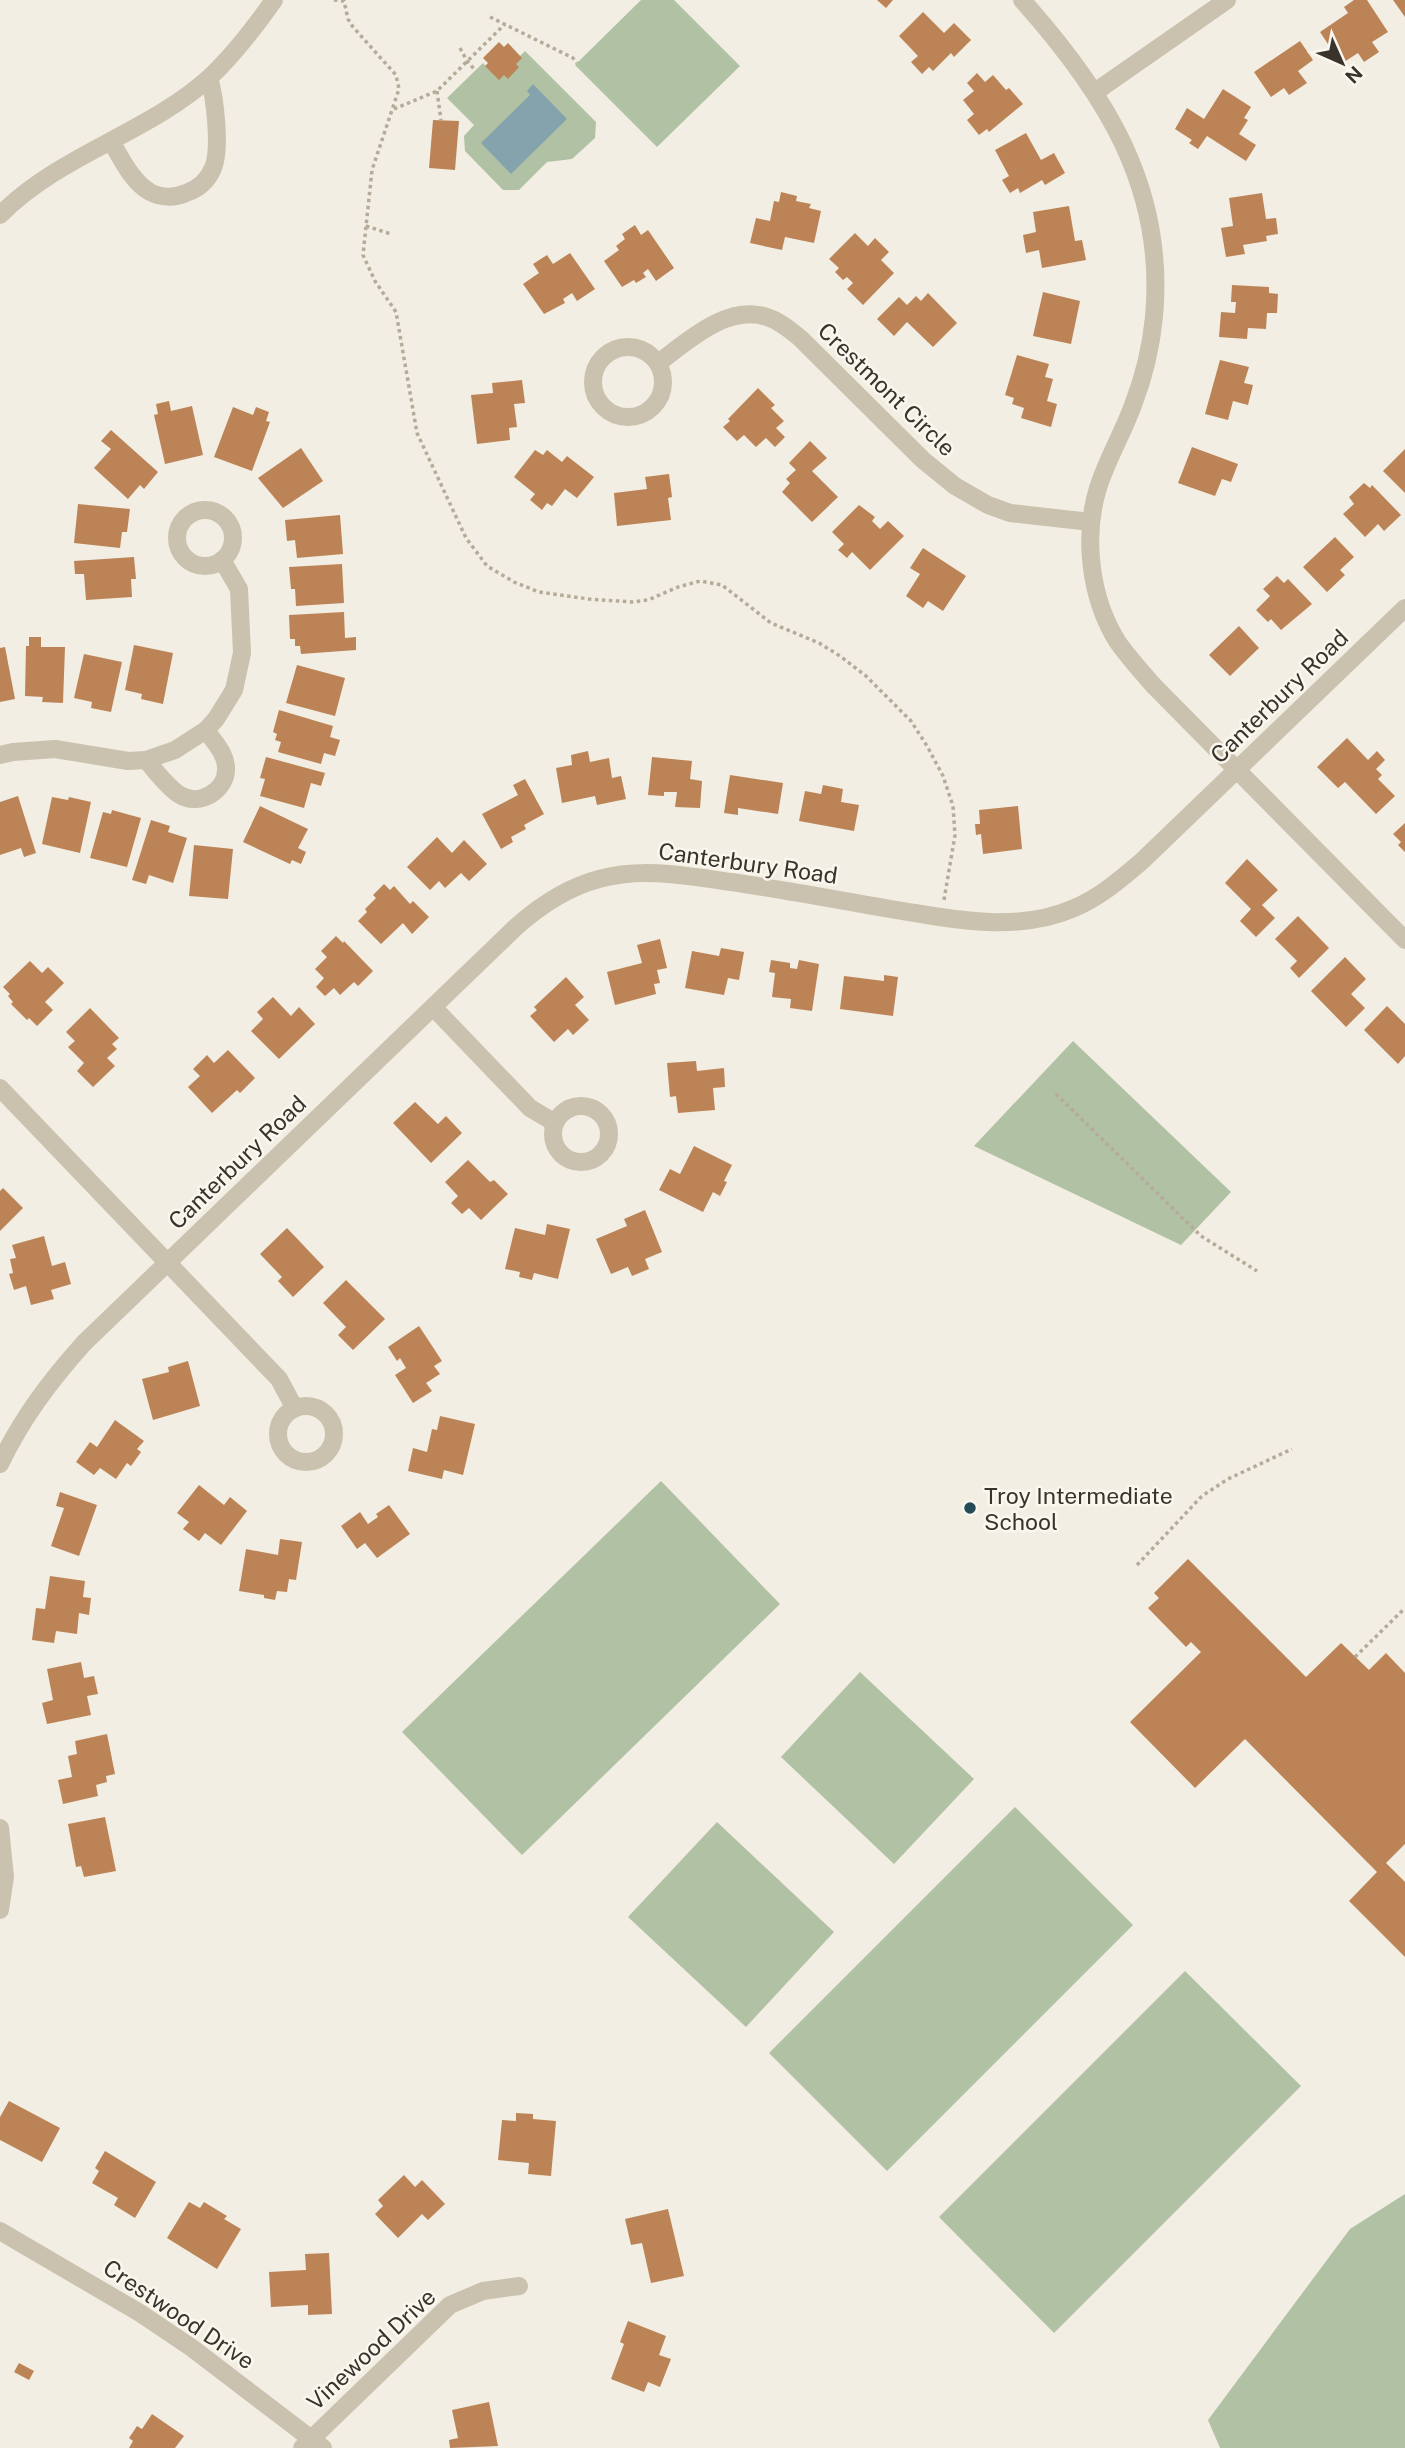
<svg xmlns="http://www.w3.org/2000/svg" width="1405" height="2448" viewBox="0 0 1405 2448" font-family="'Public Sans',sans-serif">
<rect width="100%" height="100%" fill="#f2eee3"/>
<!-- green -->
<g fill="#b1c1a3">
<path d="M641 0H674L740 66 657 147 575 65Z"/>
<path d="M525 51 596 122 595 138 572 159 547 162 519 190H503L465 151 464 136 474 125 447 98 483 63 498 78Z"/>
<path d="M1073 1041 1231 1192 1181 1245 974 1146Z"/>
<path d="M661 1481 780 1604 522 1855 402 1732Z"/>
<path d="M860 1672 974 1779 894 1864 781 1757Z"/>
<path d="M1015 1807 1133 1925 887 2171 769 2053Z"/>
<path d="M717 1822 834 1932 746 2027 628 1917Z"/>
<path d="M1185 1971 1301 2086 1054 2333 939 2217Z"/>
<path d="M1405 2194V2448H1220L1208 2420 1350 2229Z"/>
</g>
<!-- water -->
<path fill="#84a3ad" d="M533 84 567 119 511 174 481 143 530 95 527 91Z"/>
<!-- building -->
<g fill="#bc8456">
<path d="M877 0H893L886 8Z"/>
<path d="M1354 0H1367L1388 32 1372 42 1379 52 1364 62 1358 53 1341 64 1320 32 1348 13 1344 7Z"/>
<path d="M1393 0H1405V17Z"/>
<path d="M923 12 944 33 954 23 971 40 954 57 951 53 933 71 929 67 922 74 911 62 918 56 899 36Z"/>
<path d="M1300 41 1313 60 1298 71 1307 83 1289 95 1284 88 1271 97 1254 72Z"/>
<path d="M499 42 504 47 508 43 522 58 516 64 519 67 508 79 504 75 499 80 485 66 488 63 483 58Z"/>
<path d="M977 73 985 82 993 75 1006 90 1009 88 1023 104 989 132 987 129 979 135 967 120 974 114 963 100 974 91 967 83Z"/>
<path d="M1223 89 1251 107 1244 118 1248 120 1239 134 1256 145 1246 161 1207 136 1198 149 1189 143 1192 140 1175 129 1187 108 1204 119Z"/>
<path d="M433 120 459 121 455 170 429 168Z"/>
<path d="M1026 133 1041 160 1054 153 1065 173 1045 185 1042 180 1020 193 1018 188 1010 193 1002 180 1009 176 995 150Z"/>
<path d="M781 192 797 196 796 201 811 204 809 208 821 211 814 243 785 237 782 250 750 243 756 218 770 221 774 201 779 202Z"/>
<path d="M1262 193 1266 219 1276 218 1278 234 1266 236 1267 241 1243 245 1245 254 1226 257 1221 228 1233 226 1229 198Z"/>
<path d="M1069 206 1075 241 1082 240 1086 260 1042 268 1039 250 1026 253 1023 235 1036 232 1033 212Z"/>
<path d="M635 225 641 235 648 230 674 268 656 281 648 269 643 273 646 277 636 283 634 280 622 287 604 261 619 250 616 246 625 239 622 234Z"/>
<path d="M855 233 868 246 875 238 889 252 881 260 894 273 863 305 847 289 853 283 847 277 843 280 835 272 839 268 829 259Z"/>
<path d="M570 253 595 289 577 301 572 293 563 299 565 303 544 314 523 284 539 273 533 264 547 255 553 264Z"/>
<path d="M1232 285 1269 287V293L1278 294 1277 313H1267L1266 329 1248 328 1247 339 1219 337 1221 312 1235 313 1236 302H1231Z"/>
<path d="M1043 292 1080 301 1071 344 1033 336Z"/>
<path d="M928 293 957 323 933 347 907 322 894 336 877 319 899 297 907 305 916 296 921 301Z"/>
<path d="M1017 355 1049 364 1045 377 1053 379 1047 401 1057 404 1051 427 1021 418 1024 408 1012 404 1014 398 1005 395Z"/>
<path d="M1220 360 1249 367 1244 383 1253 385 1248 405 1233 401 1228 420 1205 414Z"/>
<path d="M522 380 525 403 514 404 517 427 509 428 510 440 477 444 471 395 493 393 492 383Z"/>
<path d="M758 388 775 405 771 408 784 421 776 428 785 437 775 447 766 438 756 447 744 435 737 441 723 427 730 421 728 419Z"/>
<path d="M169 401 171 411 192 406 203 455 165 464 154 415 158 414 156 404Z"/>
<path d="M233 407 253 415 256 407 269 412 266 421 270 422 252 471 214 457Z"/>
<path d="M111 430 158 472 144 489 140 485 128 499 94 468 111 449 101 441Z"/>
<path d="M810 441 827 458 812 471 838 497 812 522 782 492 790 483 786 479 796 470 789 463Z"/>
<path d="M1192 447 1238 464 1231 482 1222 479 1215 496 1178 483Z"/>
<path d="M301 448 323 481 283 508 258 478Z"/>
<path d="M1405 449V493L1383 471Z"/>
<path d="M535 450 543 455 547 450 562 462 567 456 594 477 577 498 565 489 552 506 547 503 542 510 530 500 535 494 514 477Z"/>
<path d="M669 474 672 497 668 498 671 520 617 526 614 493 647 489 645 477Z"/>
<path d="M1364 483 1370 488 1372 485 1401 515 1384 531 1378 524 1365 537 1343 514 1354 504 1349 497Z"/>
<path d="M78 504 130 509 127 532H122L120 548 74 543Z"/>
<path d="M859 505 875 517 872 521 880 529 888 521 904 536 870 570 852 552 847 558 838 550 844 544 832 532Z"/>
<path d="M340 515 343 554 297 558 295 540 287 541 285 520Z"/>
<path d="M1335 537 1354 557 1340 570 1345 575 1327 592 1303 567Z"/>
<path d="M923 548 966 576 943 611 928 601 923 608 906 596 920 574 910 568Z"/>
<path d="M134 557 136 579H131L132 597 86 600 84 574H75L74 561Z"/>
<path d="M342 564 344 603 296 606 295 589H291L289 567Z"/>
<path d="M1277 576 1284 583 1288 579 1312 604 1281 630 1271 619 1268 622 1256 610 1270 596 1263 589Z"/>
<path d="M344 612 345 638 356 637V650L301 654 300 646H295V639H290L289 615Z"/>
<path d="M1239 626 1259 648 1230 676 1209 655Z"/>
<path d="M29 637H41V647H65L63 703 42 702 43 697 25 696 26 646H29Z"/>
<path d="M134 645 173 653 163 704 141 699 142 694 125 690Z"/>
<path d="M5 647 15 699 0 702V648Z"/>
<path d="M84 654 122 662 111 712 91 708 92 702 74 698Z"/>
<path d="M297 665 345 678 335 716 286 703Z"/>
<path d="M279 710 333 726 330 737 340 740 335 756 324 753 321 764 278 752 281 742 275 740 277 734 273 732Z"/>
<path d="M1347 738 1368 760 1377 751 1385 760 1376 769 1382 775 1378 779 1395 796 1376 814 1345 782 1338 788 1317 767Z"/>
<path d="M588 751 590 762 609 758 612 778 621 776 626 799 597 805 595 796 562 803 556 768 572 765 571 755Z"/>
<path d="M266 757 325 773 321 786 311 783 304 808 260 796 265 779 260 778Z"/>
<path d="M652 757 692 761 690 779 702 781 700 808 675 807 677 792H664V796L648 795Z"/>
<path d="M730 775 783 783 778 814 738 808V815L724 813Z"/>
<path d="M525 779 544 814 524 825 526 829 511 837 513 842 501 849 482 814 518 795 513 785Z"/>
<path d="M823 785 843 789 841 802 859 805 854 831 799 821 805 791 821 794Z"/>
<path d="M18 796 36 853 24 857 21 848 0 855V802Z"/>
<path d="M52 797 68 800 69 797 91 802 80 853 42 844Z"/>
<path d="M260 806 308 829 298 848 306 852 301 864 292 860 290 864 243 842Z"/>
<path d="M1018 806 1022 849 983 854 981 834 976 835 975 824H980L979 810Z"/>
<path d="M112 810 141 818 127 867 90 858 103 812 111 814Z"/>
<path d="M151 820 170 826 168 832 187 838 173 883 149 875 146 884 132 880Z"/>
<path d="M1405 823V852L1398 845 1401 842 1393 834Z"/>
<path d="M437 837 452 853 464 840 487 864 469 881 461 873 445 888 439 881 430 890 407 867Z"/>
<path d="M194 845 233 849 228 899 189 896Z"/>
<path d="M1247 859 1278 890 1262 905 1275 918 1256 937 1240 921 1251 909 1225 883Z"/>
<path d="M384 884 390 890 394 886 410 904 413 901 429 917 412 934 403 923 381 944 358 921 367 912 365 909 376 898 373 895Z"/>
<path d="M1298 916 1329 948 1299 978 1290 968 1297 961 1275 939Z"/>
<path d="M336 936 343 943 344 941 373 971 358 986 354 982 340 995 334 988 325 996 316 987 324 978 315 969 327 957 321 951Z"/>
<path d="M660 939 667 968 657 970 660 983 654 984 656 994 615 1005 607 972 642 963 637 945Z"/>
<path d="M721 948 744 952 739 980 728 978 724 995 685 988 692 951 719 956Z"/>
<path d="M1345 957 1366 979 1351 994 1365 1008 1346 1027 1311 991Z"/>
<path d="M771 960 790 963V968L797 969 799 960 819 964 812 1011 790 1008 791 999 772 997 775 973 769 972Z"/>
<path d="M30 961 42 973 48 967 64 983 45 1002 53 1010 37 1026 29 1018 27 1020 11 1004 13 1002 8 996 10 994 3 987Z"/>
<path d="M884 975 898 977 893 1016 840 1009 844 976 884 981Z"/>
<path d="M566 977 584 997 575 1005 589 1020 573 1035 568 1029 554 1042 530 1016 537 1010 534 1007Z"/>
<path d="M273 997 291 1016 299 1007 315 1024 279 1059 251 1031 263 1019 257 1012Z"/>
<path d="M1387 1006 1405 1024V1056L1398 1064 1364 1030Z"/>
<path d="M90 1008 119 1038 112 1044 117 1049 107 1058 115 1066 93 1087 77 1071 84 1063 68 1047 75 1041 66 1032Z"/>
<path d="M228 1050 255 1078 240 1093 237 1090 212 1113 188 1087 200 1076 193 1069 207 1055 214 1063Z"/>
<path d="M696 1061 697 1071 724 1068 725 1087 713 1088 715 1110 678 1113 676 1096 670 1097 667 1063Z"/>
<path d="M415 1102 438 1124 446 1116 462 1133 431 1163 393 1123Z"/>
<path d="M694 1146 732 1165 724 1181 727 1182 720 1196 713 1192 703 1212 659 1190 670 1169 680 1174Z"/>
<path d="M468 1160 490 1182 494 1180 508 1194 481 1220 469 1208 462 1214 451 1203 458 1196 445 1182Z"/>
<path d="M3 1188 23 1208 0 1231V1191Z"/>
<path d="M645 1210 662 1252 645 1259 649 1269 632 1276 628 1267 611 1274 596 1239 627 1226 624 1219Z"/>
<path d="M547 1224 570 1229 558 1279 534 1273 532 1280 519 1277 520 1272 505 1269 515 1228 545 1235Z"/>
<path d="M287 1228 324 1267 293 1297 278 1281 282 1277 260 1254Z"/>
<path d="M44 1236 52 1266 65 1262 71 1284 51 1290 54 1299 31 1305 26 1286 14 1290 9 1274 13 1273 10 1259 16 1258 12 1245Z"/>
<path d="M346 1280 385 1319 353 1350 338 1335 346 1327 323 1303Z"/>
<path d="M419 1326 442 1361 434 1366 440 1374 426 1383 432 1391 413 1403 395 1375 406 1368 400 1358 397 1361 388 1347Z"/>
<path d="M188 1361 200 1406 153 1420 142 1379 169 1372 168 1367Z"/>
<path d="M440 1416 475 1424 463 1475 444 1470 442 1479 408 1471 413 1448 427 1452 432 1429 437 1430Z"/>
<path d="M115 1420 144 1441 137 1449 141 1452 131 1466 127 1463 116 1479 100 1468 94 1475 76 1462 90 1442 97 1447Z"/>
<path d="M199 1485 224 1505 230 1497 247 1511 221 1545 205 1533 199 1541 183 1529 189 1522 177 1513Z"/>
<path d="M60 1492 97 1505 79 1556 51 1546 64 1508 56 1506Z"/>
<path d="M389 1505 410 1534 377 1558 365 1543 357 1549 341 1526 360 1512 368 1524 378 1517 376 1514Z"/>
<path d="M280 1539 302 1542 296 1580 289 1579 287 1592 277 1591 275 1600 264 1598V1595L239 1591 246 1549 278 1555Z"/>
<path d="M1188 1559 1306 1677 1341 1643 1369 1670 1386 1653 1405 1673V1844L1386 1863 1405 1882V1957L1349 1901 1377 1872 1245 1739 1195 1788 1130 1722 1201 1652 1191 1642 1186 1647 1148 1608 1159 1598 1154 1593Z"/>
<path d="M50 1576 85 1581 83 1597 91 1598 89 1615 79 1613 77 1634 56 1631 54 1643 32 1640 36 1608 45 1609Z"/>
<path d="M81 1662 84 1678 94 1676 98 1694 87 1696 91 1715 47 1724 42 1703 53 1700 47 1669Z"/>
<path d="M107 1734 115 1774 106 1776 107 1782 96 1785 98 1796 63 1804 58 1780 72 1777 68 1756 77 1754 75 1741Z"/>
<path d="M105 1817 116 1871 84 1877 81 1866 76 1867 68 1824Z"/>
<path d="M9 2101 60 2128 42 2162 0 2140V2117Z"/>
<path d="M516 2113 533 2114V2119L556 2121 551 2176 528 2174 529 2163 498 2160 502 2120 516 2121Z"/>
<path d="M105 2151 156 2182 135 2218 114 2205 118 2198 92 2183 99 2171 95 2168Z"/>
<path d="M404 2175 415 2187 422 2180 445 2204 428 2220 422 2214 398 2238 375 2214 383 2206 378 2200Z"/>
<path d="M189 2202 200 2208 204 2202 227 2216 224 2219 241 2229 217 2269 167 2238Z"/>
<path d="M668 2209 684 2276 651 2283 642 2243 631 2245 625 2219Z"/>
<path d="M329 2253 332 2314 308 2315V2305L271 2307 269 2272 306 2270 305 2254Z"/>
<path d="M628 2321 666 2336 659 2355 671 2359 660 2387 648 2382 644 2392 611 2379 624 2344 620 2342Z"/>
<path d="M19 2363 34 2371 29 2380 14 2372Z"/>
<path d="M489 2402 498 2446 450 2448 449 2440 458 2438 452 2410Z"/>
<path d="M152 2414 184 2436 175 2448H129L133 2441 129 2438 137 2426 142 2429Z"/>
</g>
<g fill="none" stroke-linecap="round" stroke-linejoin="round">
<!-- path -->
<g stroke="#b6ab99" stroke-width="3.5" stroke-dasharray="3.5 3.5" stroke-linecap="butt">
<path d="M334 0 344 1 348 19 353 27 396 75 399 89 372 170 363 255 375 281 396 312 417 433 466 538 487 566 514 582 539 592 589 599 632 602 648 600 678 587 700 581 722 585 771 623 819 643 840 656 866 676 911 721 927 746 943 776 953 806 955 835 944 900"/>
<path d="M490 17 573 58 577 63"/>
<path d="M460 48 467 61 475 70"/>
<path d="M437 91 441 120"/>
<path d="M394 109 437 91 505 24"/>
<path d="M366 226 391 234"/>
<path d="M1056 1094 1201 1236 1257 1271"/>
<path d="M1137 1565 1202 1496 1228 1479 1292 1449"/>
<path d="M1355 1657 1405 1608"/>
</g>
<!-- street -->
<g stroke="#cac1af" stroke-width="18">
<path d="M1022 0C1105 93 1166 188 1154 317 1151 347 1144 377 1133 405 1123 433 1107 459 1098 488 1083 537 1090 597 1117 641 1128 657 1141 671 1154 686L1405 940"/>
<path d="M1095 92 1227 0"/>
<path d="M111 141C121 158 132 182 150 192 161 198 175 198 186 193 198 189 208 180 213 168 221 149 215 97 209 78"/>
<path d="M0 215C59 155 148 133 209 78 234 55 255 27 274 0"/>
<circle cx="628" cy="382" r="35"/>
<path d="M658 363C688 341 727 304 767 317 780 321 790 330 800 338L923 460 955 486 988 505 1010 513 1091 522"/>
<circle cx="205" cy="538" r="28"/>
<path d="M0 755 13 752 55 749 128 761 146 760 175 750 206 730 216 719 234 690 242 653 239 589 222 560"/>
<path d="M146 760C156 771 167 787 180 795 200 807 227 790 226 768 226 753 213 741 206 730"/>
<path d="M433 1007 530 1108 555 1123"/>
<path d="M0 1088 279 1379 294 1407"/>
<circle cx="581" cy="1134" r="28"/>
<circle cx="306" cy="1434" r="28"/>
<path d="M0 1464C22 1418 50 1381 84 1343L517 926C541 905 568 887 599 879 643 867 687 876 731 882 793 891 854 903 915 913 967 922 1022 930 1072 909 1099 898 1121 879 1142 861L1405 608"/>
<path d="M0 1828 5 1877 0 1910"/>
<path d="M0 2231 140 2313 192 2348 323 2448"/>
<path d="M302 2448 450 2305 483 2291 519 2286"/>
</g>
</g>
<!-- markers -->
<circle fill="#254a58" stroke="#faf7ef" stroke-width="2.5" cx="970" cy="1508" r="7"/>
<g text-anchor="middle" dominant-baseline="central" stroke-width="5" stroke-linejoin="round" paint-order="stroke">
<!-- street labels -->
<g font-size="23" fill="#39332c" stroke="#faf7ef">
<text transform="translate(887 389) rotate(44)">Crestmont Circle</text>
<text transform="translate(1279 696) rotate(-44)">Canterbury Road</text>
<text transform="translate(748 863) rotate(8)">Canterbury Road</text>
<text transform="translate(237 1162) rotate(-44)">Canterbury Road</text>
<text transform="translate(179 2314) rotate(34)">Crestwood Drive</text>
<text transform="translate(371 2349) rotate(-43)">Vinewood Drive</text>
</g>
<!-- poi labels -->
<g font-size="23" fill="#39332c" stroke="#faf7ef" text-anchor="start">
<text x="984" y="1495">Troy Intermediate<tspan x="984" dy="26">School</tspan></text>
</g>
</g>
<!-- north arrow -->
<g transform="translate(1342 63) rotate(135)" stroke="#faf7ef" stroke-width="5" paint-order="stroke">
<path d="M0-5L12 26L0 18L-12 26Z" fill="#39332c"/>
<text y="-10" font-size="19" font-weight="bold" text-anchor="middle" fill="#39332c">N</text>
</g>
</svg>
